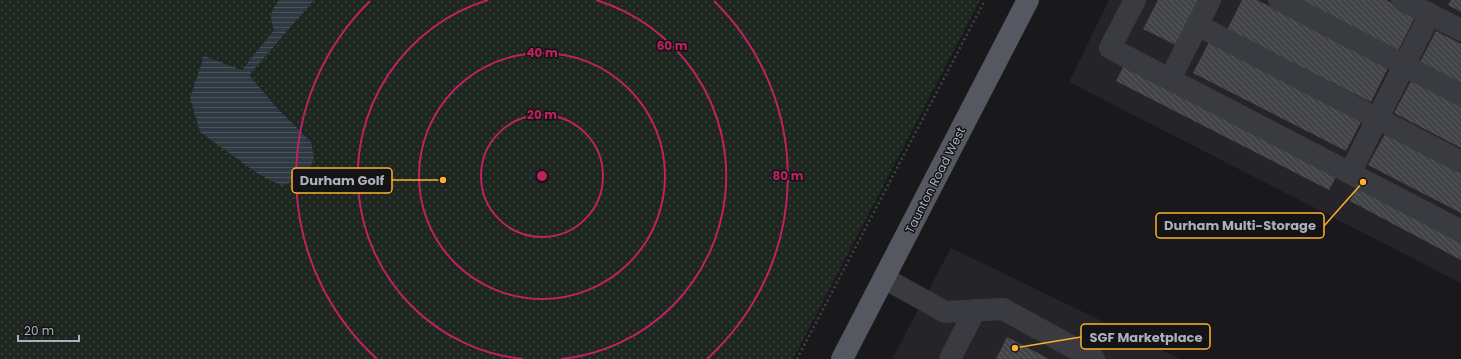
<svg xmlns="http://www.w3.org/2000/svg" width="1461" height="359" viewBox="0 0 1461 359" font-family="Poppins,sans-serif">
<defs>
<pattern id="grass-dots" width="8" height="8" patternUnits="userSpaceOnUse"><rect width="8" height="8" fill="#1e271f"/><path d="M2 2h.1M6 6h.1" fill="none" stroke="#3c443e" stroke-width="1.8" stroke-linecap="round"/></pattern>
<pattern id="water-rules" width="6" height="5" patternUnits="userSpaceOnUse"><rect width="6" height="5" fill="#2e3941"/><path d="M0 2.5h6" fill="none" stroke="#4a535a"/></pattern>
<pattern id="building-back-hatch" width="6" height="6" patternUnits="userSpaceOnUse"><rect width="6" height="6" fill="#434448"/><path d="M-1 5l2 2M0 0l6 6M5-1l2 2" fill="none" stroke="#5b5c60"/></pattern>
</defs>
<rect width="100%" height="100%" fill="#19191b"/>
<!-- built -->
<g fill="#252529">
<path d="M1109 0H1461V283L1069 82Z"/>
<path d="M951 248 1180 359H892Z"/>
</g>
<!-- grass -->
<path fill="url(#grass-dots)" d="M0 0H980L793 359H0Z"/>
<!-- water -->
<path fill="url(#water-rules)" d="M279 0H314L249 75 278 109 311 142 314 158 307 175 282 186 260 175 200 132 190 98 204 56 242 70 274 30C269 16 270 12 279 0Z"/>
<!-- building -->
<g fill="url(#building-back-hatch)">
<path d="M1158 0H1204L1180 47 1143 29Z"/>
<path d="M1242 0H1257L1389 66 1371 102 1227 30Z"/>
<path d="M1294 0H1386L1416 15 1397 53Z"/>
<path d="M1451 0H1461V12L1448 5Z"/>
<path d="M1436 31 1461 44V85L1419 64Z"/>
<path d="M1210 40 1363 118 1346 151 1193 73Z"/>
<path d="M1123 67 1336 177 1329 190 1116 81Z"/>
<path d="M1412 79 1461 105V148L1394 113Z"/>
<path d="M1387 130 1461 169V213L1368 165Z"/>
<path d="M1357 188 1461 243V260L1350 201Z"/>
<path d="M1007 337 1049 359H996Z"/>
</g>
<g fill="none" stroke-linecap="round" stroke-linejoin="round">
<!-- path -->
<path stroke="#3f4248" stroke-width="2.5" stroke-dasharray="2 3" stroke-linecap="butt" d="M797 359 985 0"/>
<!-- minor -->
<g stroke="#3a3b41" stroke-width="22">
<path d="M1135 0 1110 48 1461 231"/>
<path d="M1279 0 1461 95"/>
<path d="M1402 0 1461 30"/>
<path d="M1197 25 1461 162"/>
<path d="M1170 79 1210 0"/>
<path d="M1350 173 1430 14"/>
<path d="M884 278 945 312 1003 309 1094 359"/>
<path d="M950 359 975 310"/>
</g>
<!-- major -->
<path stroke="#555860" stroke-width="22" d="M842 359 1028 0"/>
</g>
<!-- distance rings -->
<g fill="none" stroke="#c12060" stroke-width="2">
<circle cx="542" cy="176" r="61"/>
<circle cx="542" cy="176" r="123"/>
<path d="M523 359A184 184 0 0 1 488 0M596 0A184 184 0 0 1 561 359"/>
<path d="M377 359A246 246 0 0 1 370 1M714 1A246 246 0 0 1 707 359"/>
</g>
<g text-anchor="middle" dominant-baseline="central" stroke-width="3" stroke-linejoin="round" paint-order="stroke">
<!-- street labels -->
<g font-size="12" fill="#aab0bc" stroke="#141416">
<text transform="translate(935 180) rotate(-63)">Taunton Road West</text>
</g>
</g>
<circle cx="542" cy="176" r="6" fill="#c12060" stroke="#141416" stroke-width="2"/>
<g font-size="12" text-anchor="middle" font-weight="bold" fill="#c12060" stroke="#141416" stroke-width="3" stroke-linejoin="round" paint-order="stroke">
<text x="672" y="50">60 m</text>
<text x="542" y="57">40 m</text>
<text x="542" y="119">20 m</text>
<text x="788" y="180">80 m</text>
</g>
<!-- callouts -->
<path fill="none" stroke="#ffb02d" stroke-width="1.5" d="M443 180L392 180M1363 182L1324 226M1015 348L1081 337"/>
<g fill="#ffb02d" stroke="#141416" stroke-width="1.5">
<circle cx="443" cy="180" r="4"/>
<circle cx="1363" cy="182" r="4"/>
<circle cx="1015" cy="348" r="4"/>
</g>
<g fill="#141416" stroke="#ffb02d" stroke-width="1.5">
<rect x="292" y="168" width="100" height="25" rx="4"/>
<rect x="1156" y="213" width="168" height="25" rx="4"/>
<rect x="1081" y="324" width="129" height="25" rx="4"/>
</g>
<g font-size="13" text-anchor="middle" font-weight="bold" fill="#aab0bc">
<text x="342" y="185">Durham Golf</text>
<text x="1240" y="230">Durham Multi-Storage</text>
<text x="1146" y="342">SGF Marketplace</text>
</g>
<!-- scale -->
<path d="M18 335v6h61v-6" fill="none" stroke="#aab0bc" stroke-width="2"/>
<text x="24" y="335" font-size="12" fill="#aab0bc" stroke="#141416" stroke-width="3" paint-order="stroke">20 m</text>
</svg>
